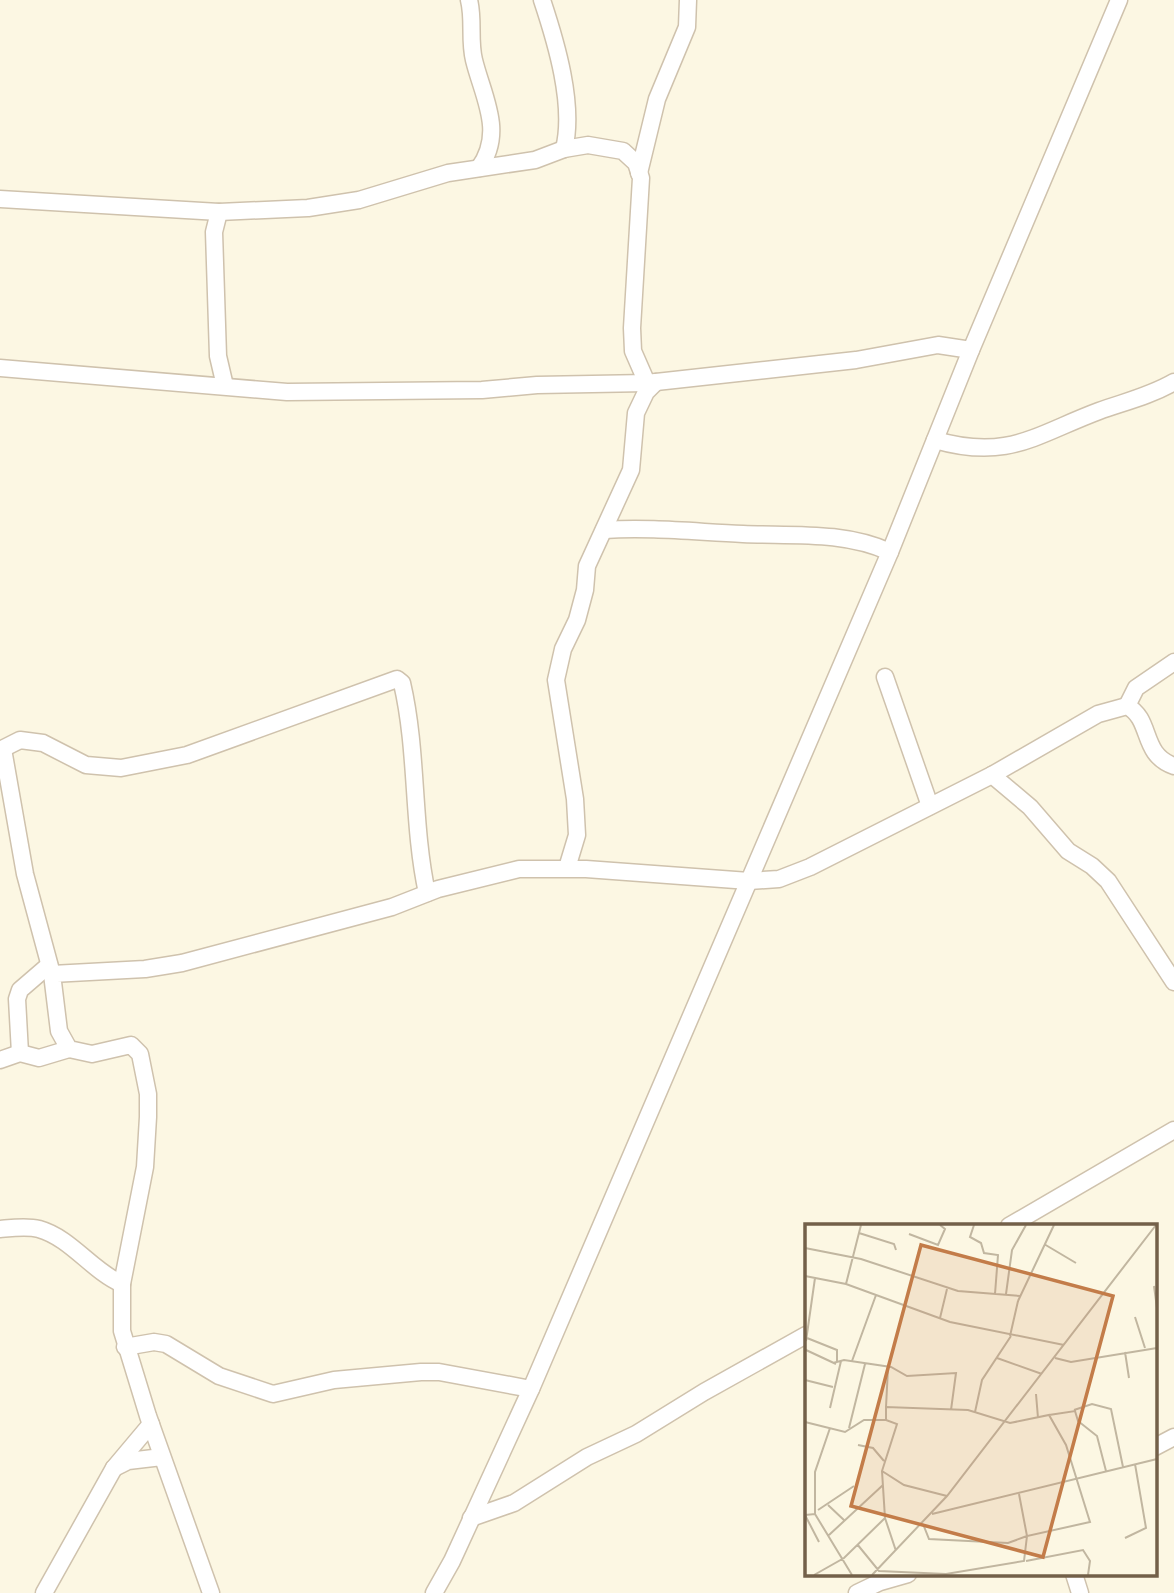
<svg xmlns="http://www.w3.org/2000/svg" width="1174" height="1593" viewBox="0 0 1174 1593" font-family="'Alegreya Sans',sans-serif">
<rect width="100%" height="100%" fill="#fcf7e3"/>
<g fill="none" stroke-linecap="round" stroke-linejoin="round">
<!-- minor casing -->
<g stroke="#cfc2ad" stroke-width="19">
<g id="minor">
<path d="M469 0C474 20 469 40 474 60 483 97 505 132 479 168"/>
<path d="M542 0C556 42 575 105 564 149"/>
<path d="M639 173 657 99 687 27 688 0"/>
<path d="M0 199 219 212 308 208 359 200 448 173 535 160 564 149 588 145 623 151 636 163 641 178 632 328 633 351 647 383"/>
<path d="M219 212 214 232 218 356 225 386"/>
<path d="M0 368 287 392 482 390 537 385 647 383 856 360 938 345 971 350"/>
<path d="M935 440C1008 461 1035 435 1099 411 1124 402 1150 396 1174 382"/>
<path d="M604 530C650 527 696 532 743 534 792 536 844 531 890 552"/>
<path d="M885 677 930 806"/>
<path d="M1127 706 1136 688 1174 662"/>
<path d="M3 749 25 874 52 974"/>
<path d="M0 750 20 740 43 743 86 765 121 768 187 755 397 679 402 683C418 752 412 824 427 893"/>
<path d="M992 775 1098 714 1127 706C1153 720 1140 754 1174 766"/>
<path d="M567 868 577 835 575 799 556 680 563 649 577 620 585 590 587 566 631 470 636 413 646 392 656 382"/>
<path d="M20 1053 17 999 20 990 49 965"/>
<path d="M0 1060 20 1053 39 1058 69 1049"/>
<path d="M1009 1226 1174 1130"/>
<path d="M0 1229C12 1228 27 1226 39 1229 71 1238 92 1271 122 1284"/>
<path d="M125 1347 154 1342 166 1344 219 1376 273 1394 334 1380 421 1372H439L531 1389"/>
<path d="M1155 1447 1174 1437"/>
<path d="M114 1468 128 1461 162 1457"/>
<path d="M471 1518 514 1503 587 1457 636 1434 704 1392 806 1335"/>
<path d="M1074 1574 1080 1593"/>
<path d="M44 1593 114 1468 151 1424"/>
<path d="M211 1593 148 1416 122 1331V1284L145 1167 148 1117V1094L140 1054 131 1045 92 1054 69 1049 59 1031 52 974 145 969 182 963 392 907 438 889 519 869H586L749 881 779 879 810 867 992 775 1030 807 1068 851 1092 866 1108 881 1174 982"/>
<path d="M434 1593 452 1561 531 1389 890 552 971 350 1119 0"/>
<path d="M857 1593 880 1582 908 1574"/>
</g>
</g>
<!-- minor -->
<use href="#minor" stroke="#fff" stroke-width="16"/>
</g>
<!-- overview -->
<g transform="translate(805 1224)">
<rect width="352" height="352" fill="#fcf7e3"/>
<path fill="none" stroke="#c1b6a0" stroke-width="2" d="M169 1 165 13 176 19 179 29 193 31 190 70M54 9 89 20 91 26M104 10 133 21 140 5 135 1M239 20 271 39M0 24 56 35 153 67 215 72M0 52 41 60 145 98 259 121M41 60 56 1M349 62 352 84M201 70 207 26 221 1M213 77 249 1M330 93 340 124M135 94 142 65M205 112 213 77M2 114 32 126V137M1 117 10 54M1 126 31 140M320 128 324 154M192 134 237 150M250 134 266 138 352 124M47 137 71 71M28 139 39 136 86 143 102 152 151 149 146 186M0 156 28 163M231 170 233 194M81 183 83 144M25 184 36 137M269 186 287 180 306 185 318 243M170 188 177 156 206 112M244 191 270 187 273 197 292 212 301 247M0 198 40 208 59 196H81M44 204 60 140M53 221 68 224 79 237M77 247 99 261 142 272M23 281 40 297M13 286 49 262M10 290V248L25 204M127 290 352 235M0 291 10 290 47 351M0 291 14 318M118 300 124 315 203 319 222 312 214 270M24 311 78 261M320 314 341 304 330 240M52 320 74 347 141 350 219 337 222 312 285 298 261 221 244 191 205 199 163 186 81 183V196L92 200 77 247 80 294 91 327M221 337 278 326 285 337 283 351M9 351 39 334 80 294M67 351 142 272 351 1"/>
<path fill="#c37c49" fill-opacity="0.15" stroke="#c37c49" stroke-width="3.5" d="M116 21 308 72 238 333 46 282Z"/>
<rect width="352" height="352" fill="none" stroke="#736049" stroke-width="3.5"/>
</g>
</svg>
